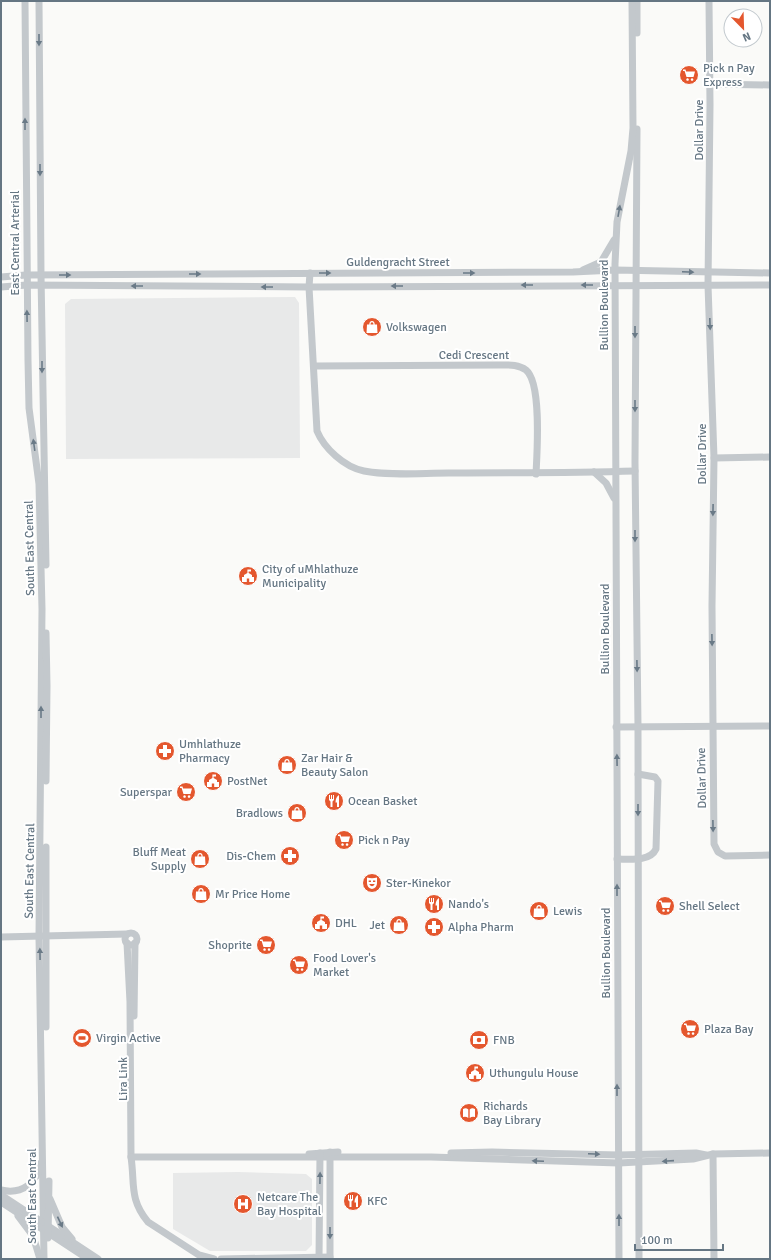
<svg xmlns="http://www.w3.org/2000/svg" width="771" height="1260" viewBox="0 0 771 1260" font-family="Signika,sans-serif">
<rect width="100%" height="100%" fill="#fafaf8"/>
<!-- built -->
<g fill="#e8e9e9">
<path d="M295 297 299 303 300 458 66 459 65 304 71 299Z"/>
<path d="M238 1172 306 1174 312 1179V1245L306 1251H210L173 1229V1173Z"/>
</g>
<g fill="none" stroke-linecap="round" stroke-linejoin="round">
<!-- minor -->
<g stroke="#c3c8cc" stroke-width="7">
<path d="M25 1 28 360 29 408 39 484 42 609 39 937 44 1259"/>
<path d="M39 1 41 275 46 565"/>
<path d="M709 1 710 105 708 285 714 458 712 606 714 844 718 852 725 856 770 855"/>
<path d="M637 33V1"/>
<path d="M710 84 770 85"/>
<path d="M637 129 635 462 638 726 639 1259"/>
<path d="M583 270 601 262 614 240"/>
<path d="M310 273 309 287 317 431C324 448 344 467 364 471 389 476 422 473 449 473 511 473 573 473 635 471"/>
<path d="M1 277 26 275 573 272 615 270 770 273"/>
<path d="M1 287 27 285 309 287 770 285"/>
<path d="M314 366 499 365C508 365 518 364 526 370 542 383 537 453 536 474"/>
<path d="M714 458 770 457"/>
<path d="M594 472 606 483 614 498"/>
<path d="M616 727 770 726"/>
<path d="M46 781 47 686 46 633"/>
<path d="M617 859C629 859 650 862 656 849L658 781 655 777 638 774"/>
<circle cx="131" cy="939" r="6"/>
<path d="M1 937 127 934"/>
<path d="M127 943 130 1002 131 1157H431L619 1163 693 1159 713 1154 770 1153"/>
<path d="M134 1016 135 943"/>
<path d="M46 1027V847"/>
<path d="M330 1152V1259"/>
<path d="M451 1153 492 1152 619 1155 696 1153 706 1155"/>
<path d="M309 1154 338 1152"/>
<path d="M713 1154 714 1259"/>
<path d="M131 1157C135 1184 129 1199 148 1222L199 1255 214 1259"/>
<path d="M1 1190C22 1195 37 1183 41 1163"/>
<path d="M1 1195 98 1259"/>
<path d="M50 1199 62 1227 72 1239"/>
<path d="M1 1202 88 1259"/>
<path d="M18 1216 33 1236 40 1259"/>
<path d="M48 1238 49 1181"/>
<path d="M221 1259 330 1257"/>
<path d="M319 1259 320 1153"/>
<path d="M619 1259 615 264 617 222 631 151 633 128 632 1"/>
</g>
</g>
<!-- one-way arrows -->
<defs><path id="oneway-solid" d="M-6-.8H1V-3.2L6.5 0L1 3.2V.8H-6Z"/></defs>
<g fill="#6a7a87">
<use href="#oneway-solid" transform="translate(39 40) rotate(90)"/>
<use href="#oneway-solid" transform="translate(25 124) rotate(-90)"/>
<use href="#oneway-solid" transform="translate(40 170) rotate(90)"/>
<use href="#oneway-solid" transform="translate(619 211) rotate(-80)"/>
<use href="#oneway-solid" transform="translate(688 272) rotate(2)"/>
<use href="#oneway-solid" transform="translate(325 273)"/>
<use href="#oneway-solid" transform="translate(469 273)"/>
<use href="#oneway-solid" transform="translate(195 274)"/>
<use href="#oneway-solid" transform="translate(65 275)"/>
<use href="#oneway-solid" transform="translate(527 285) rotate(180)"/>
<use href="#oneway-solid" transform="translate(587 285) rotate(180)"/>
<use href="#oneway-solid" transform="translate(137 286) rotate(-180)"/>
<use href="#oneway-solid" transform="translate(397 286) rotate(180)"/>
<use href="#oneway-solid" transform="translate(267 287) rotate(-180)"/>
<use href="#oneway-solid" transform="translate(27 316) rotate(-91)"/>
<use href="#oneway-solid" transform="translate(710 324) rotate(88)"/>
<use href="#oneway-solid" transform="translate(635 332) rotate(90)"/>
<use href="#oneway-solid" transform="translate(42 367) rotate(90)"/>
<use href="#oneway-solid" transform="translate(635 406) rotate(90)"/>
<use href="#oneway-solid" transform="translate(34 445) rotate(-98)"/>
<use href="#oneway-solid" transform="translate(713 510) rotate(91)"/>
<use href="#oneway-solid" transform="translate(635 536) rotate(90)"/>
<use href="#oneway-solid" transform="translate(712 640) rotate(89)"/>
<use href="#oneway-solid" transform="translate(637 666) rotate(89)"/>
<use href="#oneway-solid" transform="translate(41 712) rotate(-90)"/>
<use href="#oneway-solid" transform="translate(617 760) rotate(-91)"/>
<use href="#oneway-solid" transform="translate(638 810) rotate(90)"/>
<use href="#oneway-solid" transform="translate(713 826) rotate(89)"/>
<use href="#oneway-solid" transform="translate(617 890) rotate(-90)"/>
<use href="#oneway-solid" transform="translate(40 954) rotate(-91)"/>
<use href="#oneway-solid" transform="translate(617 1090) rotate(-90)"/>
<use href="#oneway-solid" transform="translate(594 1154) rotate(2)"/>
<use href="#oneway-solid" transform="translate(538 1161) rotate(-177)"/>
<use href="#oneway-solid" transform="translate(668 1161) rotate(176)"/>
<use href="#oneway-solid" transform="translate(320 1178) rotate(-89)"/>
<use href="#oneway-solid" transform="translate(619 1220) rotate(-90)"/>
<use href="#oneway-solid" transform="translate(60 1222) rotate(65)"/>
<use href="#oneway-solid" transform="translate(330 1233) rotate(90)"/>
</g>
<!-- icons -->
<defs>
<g id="supermarket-disc" transform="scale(1)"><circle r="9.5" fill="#e4572e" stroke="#fff"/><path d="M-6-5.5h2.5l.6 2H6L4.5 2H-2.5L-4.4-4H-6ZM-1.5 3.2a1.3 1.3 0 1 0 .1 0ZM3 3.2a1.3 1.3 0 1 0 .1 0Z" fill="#fff"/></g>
<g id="shop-disc" transform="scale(1)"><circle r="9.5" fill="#e4572e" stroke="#fff"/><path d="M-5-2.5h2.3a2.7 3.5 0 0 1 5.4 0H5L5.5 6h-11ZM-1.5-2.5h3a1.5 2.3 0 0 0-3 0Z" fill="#fff"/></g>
<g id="civic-disc" transform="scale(1)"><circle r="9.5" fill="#e4572e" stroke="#fff"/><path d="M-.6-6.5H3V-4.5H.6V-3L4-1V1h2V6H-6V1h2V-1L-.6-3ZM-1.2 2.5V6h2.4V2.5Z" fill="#fff"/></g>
<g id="pharmacy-disc" transform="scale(1)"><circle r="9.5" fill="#e4572e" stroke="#fff"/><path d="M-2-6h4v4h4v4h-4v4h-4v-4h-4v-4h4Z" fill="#fff"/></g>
<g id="restaurant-disc" transform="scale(1)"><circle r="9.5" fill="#e4572e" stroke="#fff"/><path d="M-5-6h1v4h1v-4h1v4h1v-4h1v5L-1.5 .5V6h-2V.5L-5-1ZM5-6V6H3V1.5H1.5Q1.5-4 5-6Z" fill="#fff"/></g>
<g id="theatre-disc" transform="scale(1)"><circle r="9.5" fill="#e4572e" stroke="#fff"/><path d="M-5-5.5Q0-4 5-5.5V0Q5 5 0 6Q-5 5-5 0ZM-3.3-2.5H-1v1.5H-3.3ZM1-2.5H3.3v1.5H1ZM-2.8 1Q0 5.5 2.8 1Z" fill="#fff"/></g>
<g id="stadium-disc" transform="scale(1)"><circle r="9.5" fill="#e4572e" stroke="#fff"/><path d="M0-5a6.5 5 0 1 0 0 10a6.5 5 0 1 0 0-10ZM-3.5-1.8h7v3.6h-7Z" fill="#fff"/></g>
<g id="bank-disc" transform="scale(1)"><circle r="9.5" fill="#e4572e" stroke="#fff"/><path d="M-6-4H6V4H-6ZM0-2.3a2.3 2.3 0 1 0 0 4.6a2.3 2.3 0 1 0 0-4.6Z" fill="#fff"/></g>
<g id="library-disc" transform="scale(1)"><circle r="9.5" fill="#e4572e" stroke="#fff"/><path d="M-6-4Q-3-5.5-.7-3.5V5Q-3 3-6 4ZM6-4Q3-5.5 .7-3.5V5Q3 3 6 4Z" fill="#fff"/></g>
<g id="hospital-disc" transform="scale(1)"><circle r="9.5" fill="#e4572e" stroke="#fff"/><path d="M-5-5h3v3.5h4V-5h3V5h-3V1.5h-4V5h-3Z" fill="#fff"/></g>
</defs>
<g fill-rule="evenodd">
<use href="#supermarket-disc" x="689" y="75"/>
<use href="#shop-disc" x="372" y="327"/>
<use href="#civic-disc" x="248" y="576"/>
<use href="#pharmacy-disc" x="165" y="751"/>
<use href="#shop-disc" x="287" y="765"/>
<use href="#civic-disc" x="213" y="781"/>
<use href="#supermarket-disc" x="186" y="792"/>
<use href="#restaurant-disc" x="334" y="801"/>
<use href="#shop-disc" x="297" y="813"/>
<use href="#supermarket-disc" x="344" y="840"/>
<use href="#pharmacy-disc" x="290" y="856"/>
<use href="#shop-disc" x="200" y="859"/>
<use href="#theatre-disc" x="372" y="883"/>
<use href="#shop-disc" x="201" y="894"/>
<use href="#restaurant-disc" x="434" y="904"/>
<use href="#supermarket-disc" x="665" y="906"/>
<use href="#shop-disc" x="539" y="911"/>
<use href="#civic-disc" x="321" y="923"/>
<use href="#shop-disc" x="399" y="925"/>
<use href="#pharmacy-disc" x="434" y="927"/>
<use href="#supermarket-disc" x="266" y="945"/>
<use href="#supermarket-disc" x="299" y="965"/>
<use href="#supermarket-disc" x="690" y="1029"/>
<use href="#stadium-disc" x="82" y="1038"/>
<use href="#bank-disc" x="479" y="1040"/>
<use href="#civic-disc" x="475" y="1073"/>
<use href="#library-disc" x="469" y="1113"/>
<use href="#restaurant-disc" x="353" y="1201"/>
<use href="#hospital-disc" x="243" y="1204"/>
</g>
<g text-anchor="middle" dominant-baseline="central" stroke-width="4" stroke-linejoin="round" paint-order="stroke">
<!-- poi labels -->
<g font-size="12" fill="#657683" stroke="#fff" text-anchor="start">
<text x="703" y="68">Pick n Pay<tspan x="703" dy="14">Express</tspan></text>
<text x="386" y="327">Volkswagen</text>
<text x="262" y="569">City of uMhlathuze<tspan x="262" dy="14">Municipality</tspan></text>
<text x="179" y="744">Umhlathuze<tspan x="179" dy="14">Pharmacy</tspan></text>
<text x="301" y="758">Zar Hair &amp;<tspan x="301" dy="14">Beauty Salon</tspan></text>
<text x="227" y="781">PostNet</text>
<text x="172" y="792" text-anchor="end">Superspar</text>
<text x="348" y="801">Ocean Basket</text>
<text x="283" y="813" text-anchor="end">Bradlows</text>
<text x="358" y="840">Pick n Pay</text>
<text x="186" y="852" text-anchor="end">Bluff Meat<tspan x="186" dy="14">Supply</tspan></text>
<text x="276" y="856" text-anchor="end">Dis-Chem</text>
<text x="386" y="883">Ster-Kinekor</text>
<text x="215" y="894">Mr Price Home</text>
<text x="448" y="904">Nando's</text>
<text x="679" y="906">Shell Select</text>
<text x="553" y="911">Lewis</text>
<text x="335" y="923">DHL</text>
<text x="385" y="925" text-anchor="end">Jet</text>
<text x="448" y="927">Alpha Pharm</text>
<text x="252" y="945" text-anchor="end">Shoprite</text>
<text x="313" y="958">Food Lover's<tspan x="313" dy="14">Market</tspan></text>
<text x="704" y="1029">Plaza Bay</text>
<text x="96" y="1038">Virgin Active</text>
<text x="493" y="1040">FNB</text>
<text x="489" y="1073">Uthungulu House</text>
<text x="483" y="1106">Richards<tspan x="483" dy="14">Bay Library</tspan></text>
<text x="257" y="1197">Netcare The<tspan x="257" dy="14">Bay Hospital</tspan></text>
<text x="367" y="1201">KFC</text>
</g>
<!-- street labels -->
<g font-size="12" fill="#657683" stroke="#fff">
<text transform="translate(699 130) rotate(-90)">Dollar Drive</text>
<text transform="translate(15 243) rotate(-90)">East Central Arterial</text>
<text x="398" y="262">Guldengracht Street</text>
<text transform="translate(604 305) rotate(-90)">Bullion Boulevard</text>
<text x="474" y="355">Cedi Crescent</text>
<text transform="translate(702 454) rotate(-90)">Dollar Drive</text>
<text transform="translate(30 548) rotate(-91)">South East Central</text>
<text transform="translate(605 629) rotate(-90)">Bullion Boulevard</text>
<text transform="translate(702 778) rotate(-91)">Dollar Drive</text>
<text transform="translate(30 871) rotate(-89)">South East Central</text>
<text transform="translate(606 953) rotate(-90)">Bullion Boulevard</text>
<text transform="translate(123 1079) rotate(-90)">Lira Link</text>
<text transform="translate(32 1196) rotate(-90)">South East Central</text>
</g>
</g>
<!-- border -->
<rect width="771" height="1260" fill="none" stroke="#657683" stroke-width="4"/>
<!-- north arrow -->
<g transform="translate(743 28) rotate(157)"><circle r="19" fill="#ffffff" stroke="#c1c8cd"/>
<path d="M0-3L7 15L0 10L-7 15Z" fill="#e4572e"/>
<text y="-6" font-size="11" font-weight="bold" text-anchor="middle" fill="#657683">N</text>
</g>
<!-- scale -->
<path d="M635 1244v6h88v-6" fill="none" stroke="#657683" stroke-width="2"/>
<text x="641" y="1244" font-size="12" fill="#657683" stroke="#ffffff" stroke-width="3" paint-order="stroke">100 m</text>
</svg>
